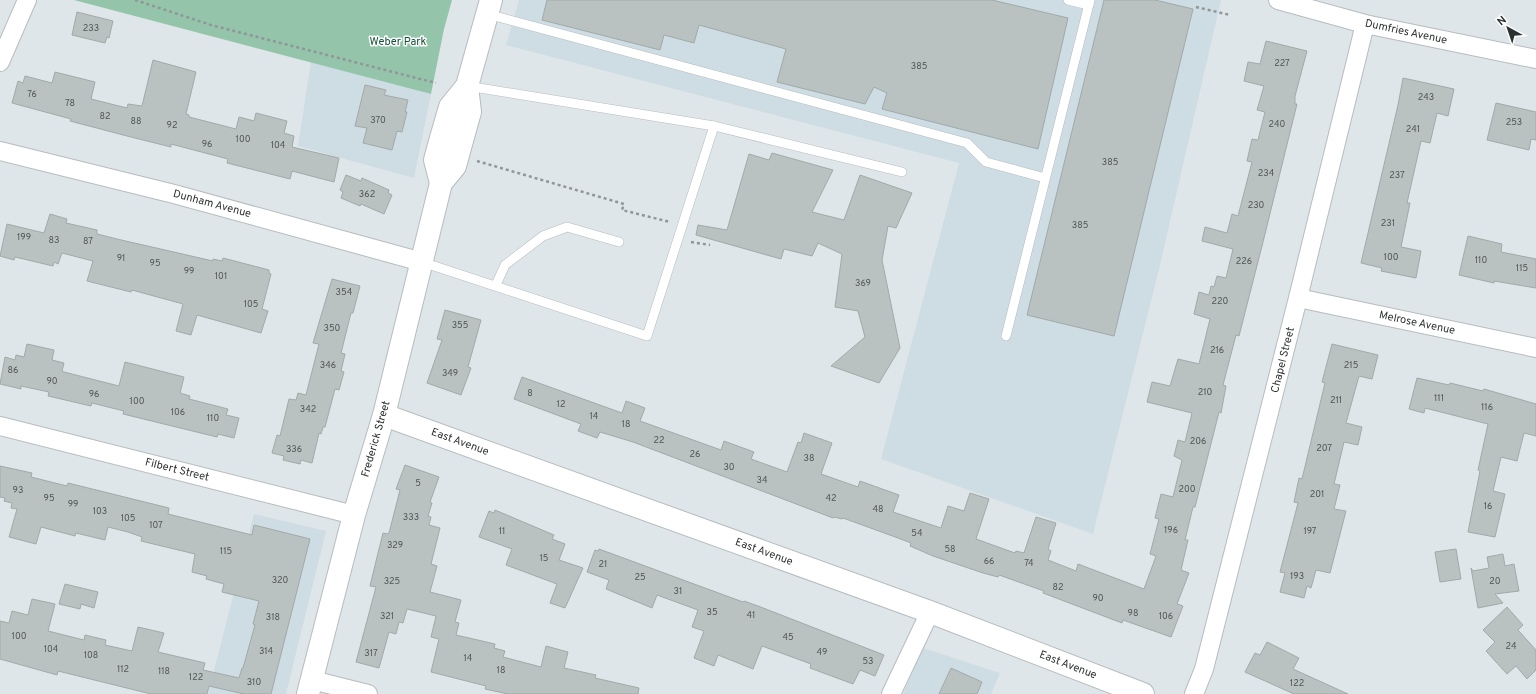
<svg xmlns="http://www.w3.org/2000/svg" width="1536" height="694" viewBox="0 0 1536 694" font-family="Overpass,sans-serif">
<rect width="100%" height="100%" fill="#dfe6e9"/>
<!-- built -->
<g fill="#cedce3">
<path d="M519 0H1221L1160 265 1093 534 881 459 959 163 506 45Z"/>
<path d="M311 62 431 94 414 178 298 146Z"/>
<path d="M254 514 326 531 286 694H208Z"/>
<path d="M923 648 1000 673 991 694H903Z"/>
</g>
<!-- green -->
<path fill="#94c5ab" d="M74 0H452L444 29 431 94Z"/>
<!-- building -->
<g fill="#b9c1c1" stroke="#a1a9a9">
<path d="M547 0H992L1068 18 1038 149 882 109 887 93 874 87 865 104 777 82 786 49 699 25 694 43 664 35 660 50 542 20Z"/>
<path d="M1104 0H1155L1193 9 1114 336 1027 315Z"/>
<path d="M77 12 113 21 109 38 107 37 105 43 72 35Z"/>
<path d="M1266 41 1307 51 1295 96V104H1297L1262 246 1239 336 1236 335 1223 385 1226 386 1221 413 1219 412 1195 507H1193L1185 540H1188L1181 570 1189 573 1177 604 1183 606 1171 637 1123 620 1122 623 1043 593 1044 591 999 575 998 577 983 573 933 556 910 546 911 543 898 538 843 518 842 519 834 517 833 518 633 442 600 432 597 438 578 431 581 424 514 399 522 377 622 413 626 401 645 408 640 421 721 450 724 441 754 452 751 459 787 472 798 442 801 443 804 433 832 443 821 474 858 487 860 481 899 495 893 512 941 528 948 506 964 511 970 493 989 499 976 539 1015 553 1016 551 1024 553 1036 517 1056 523 1048 549 1051 551 1048 560 1076 571 1078 564 1144 589 1156 556 1150 554 1159 519 1155 518 1161 494 1173 497 1182 460 1174 456 1178 440 1185 442 1192 413 1147 402 1152 382 1170 386 1178 359 1199 364 1210 319 1194 314 1199 292 1209 295 1211 286 1214 287 1217 276 1226 278 1233 249 1202 241 1205 227 1227 233 1232 214 1238 216 1252 162 1247 161 1252 139 1258 140 1265 112 1257 110 1264 86 1244 81 1248 62 1260 64Z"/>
<path d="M153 60 196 72 186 114 189 115V117L236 129 239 117 254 121 256 113 287 121 284 133 294 136 292 147 339 158 334 182 292 171 290 179 227 163 228 159 171 144V147L127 136 70 121 71 119 12 103 18 81 23 83 25 76 52 83 55 72 95 82 91 99 127 108 128 104 142 106Z"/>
<path d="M1403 78 1454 89 1448 116 1437 113 1430 143 1421 141 1407 203H1410L1401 247 1421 251 1416 278 1381 271 1382 268 1361 263 1398 105Z"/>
<path d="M365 85 386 90 384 95 408 100 405 112H407L402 132 397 131 392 150 363 143 367 128 355 126Z"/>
<path d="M1496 103 1536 112V140L1531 139 1529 150 1487 140Z"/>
<path d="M772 153 833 170 812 212 844 220 860 175 912 193 896 228 888 226 882 260 900 348 879 383 831 366 865 337 858 311 835 307 842 254 818 243 812 256 784 249 781 259 696 235 698 225 727 230 749 154 769 160Z"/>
<path d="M346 175 361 181 362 178 389 190 388 193 392 195 384 214 361 204 360 206 341 198 343 192 340 190Z"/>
<path d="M50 214 67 219 66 223 97 230V234L117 239 213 261V259L222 261 223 258 269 270V273L271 274 262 309 268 311 261 333 197 315 191 335 176 331 183 304 132 290 131 292 87 281 93 261 62 253 58 264 54 262 53 266 15 257 14 260 0 256 7 224 44 233Z"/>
<path d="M1468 236 1502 244 1501 252 1536 259V288L1494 281V283L1459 275Z"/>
<path d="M332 279 360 286 353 313H351L341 353 345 354 341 371 344 372 339 390 335 389 325 427H323L321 434 319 433 312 463 301 460 300 464 283 460 284 456 272 453 277 435 280 436 289 399 296 400 298 393 306 395 319 344 313 343Z"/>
<path d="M445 310 481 320 468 367 471 368 461 395 427 383 442 340 437 339Z"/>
<path d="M27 344 54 350 52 360 64 363 62 371 64 372 119 386 125 362 184 377 180 393 190 396 189 399 228 409 226 415 239 418 234 438 218 434 217 437 123 414 124 411 92 403 91 406 48 396 49 392 21 386V389L0 384 5 357 15 360 16 355 24 357Z"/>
<path d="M1332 344 1378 355 1372 379 1359 376 1346 423 1362 427 1358 445 1344 442 1334 484 1340 485 1334 509 1346 511 1330 573 1316 570 1311 588 1307 586 1304 598 1280 592 1285 573 1280 572 1298 503 1294 502 1299 478 1302 479 1325 383 1322 382Z"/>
<path d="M1417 378 1449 385 1450 383 1483 391 1484 389 1536 404V436L1524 433 1517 461 1501 457 1493 491 1505 494 1495 537 1468 532 1480 471 1478 470 1488 424 1425 408 1424 413 1409 409Z"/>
<path d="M405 465 439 477 430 502 432 503 428 516 431 517 429 525 440 528 431 564 437 566 430 592 461 600 455 622 459 623 456 635 495 644 494 648 505 651 503 657 541 667 546 646 568 652 564 668 596 675 595 678 639 688 638 694H508L485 689 486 686 431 672 439 639 431 637 436 616 407 609 403 623 399 622 396 634 389 632 379 668 356 662 376 587 370 586 378 553 383 533 387 534 389 533 400 490 396 489Z"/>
<path d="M0 466 32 473 31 477 67 486 68 483 169 508 168 514 252 535 254 525 310 539 271 694H244L209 686 207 694H151L58 671 57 675 0 659V621L9 623 12 611 28 615 32 599 55 604 48 631 84 640 85 635 106 640 105 645 132 651 138 627 164 633 158 652 205 663 203 670 239 678 242 668H243L255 625 253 624 259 601 222 592 224 584 206 579 207 576 192 572 195 554 141 541 142 537 128 532 108 527 105 540 76 533 75 536 41 527 36 544 9 537 17 509 11 508 12 503 4 501 5 498 0 497Z"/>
<path d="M495 510 554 535 552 539 565 544 559 560 583 568 565 608 550 603 557 584 506 565 512 549 479 537 489 511 494 513Z"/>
<path d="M599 549 743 602 744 601 758 606 884 655 875 676 860 670 853 684 810 668 811 664 762 646 753 669 718 655 714 666 694 658 704 631 692 627 698 610 657 595 652 608 606 589 609 580 587 572 595 550 598 551Z"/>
<path d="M1456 549 1461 579 1440 582 1435 552Z"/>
<path d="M1503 554 1505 566 1514 564 1519 591 1495 594 1503 603 1478 608 1471 568 1473 571 1489 568 1487 557Z"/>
<path d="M65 584 98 592 94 608 81 604 80 609 59 604Z"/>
<path d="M1507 607 1523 625 1518 630 1536 650V670L1527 679 1516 666 1507 674 1486 651 1495 642 1483 630Z"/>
<path d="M1267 642 1299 658 1293 669 1348 694H1294L1245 672 1255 653 1260 655Z"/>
<path d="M951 668 982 682 977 694H939Z"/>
</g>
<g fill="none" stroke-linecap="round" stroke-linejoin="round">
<!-- lane casing -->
<g stroke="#b6bcbf" stroke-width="10">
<g id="lane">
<path d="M1068 0 1089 5"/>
<path d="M487 14 967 143 986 162 1045 178"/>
<path d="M467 86 714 126 902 172"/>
<path d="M422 262 647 336 714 126"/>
<path d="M496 285 505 265 543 236 567 227 619 242"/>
<path d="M1006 336 1090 0"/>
</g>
</g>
<!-- street casing -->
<g stroke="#b6bcbf" stroke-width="20">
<g id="street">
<path d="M1278 0 1365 24 1536 59"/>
<path d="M0 62 27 0"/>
<path d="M0 151 174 194 422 262"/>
<path d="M1298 298 1536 348"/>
<path d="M0 426 354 515"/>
<path d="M312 680 368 694"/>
<path d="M891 694 930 612"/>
<path d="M1194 694 1204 669 1298 298 1365 24"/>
</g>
</g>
<!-- secondary casing -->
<g stroke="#b6bcbf" stroke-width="24">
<g id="secondary">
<path d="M441 183 435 160 441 138 450 107 467 86"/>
<path d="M384 415 930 612 1143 694"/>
<path d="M308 694 354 515 384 415 441 183 455 166 461 144 470 112 467 86 491 0"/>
</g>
</g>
<!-- path -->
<g stroke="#919698" stroke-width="2.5" stroke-dasharray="3 3" stroke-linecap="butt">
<path d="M135 0 211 25 436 83"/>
<path d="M1196 7 1230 15"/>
<path d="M477 161 624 204 622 210 670 222"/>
<path d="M691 242 710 245"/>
</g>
<!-- lane -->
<use href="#lane" stroke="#fff" stroke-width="9"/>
<!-- street -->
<use href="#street" stroke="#fff" stroke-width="18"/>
<!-- secondary -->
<use href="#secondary" stroke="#fff" stroke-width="22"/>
</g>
<g text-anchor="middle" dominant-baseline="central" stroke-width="3" stroke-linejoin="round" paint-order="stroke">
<!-- number labels -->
<g font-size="9" fill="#515556">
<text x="91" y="28">233</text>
<text x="1282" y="63">227</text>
<text x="919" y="66">385</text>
<text x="32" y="94">76</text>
<text x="1426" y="97">243</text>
<text x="70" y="103">78</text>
<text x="105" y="116">82</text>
<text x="378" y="120">370</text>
<text x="136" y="121">88</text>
<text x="1514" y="122">253</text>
<text x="1277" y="124">240</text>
<text x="172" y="125">92</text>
<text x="1413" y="129">241</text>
<text x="243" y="139">100</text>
<text x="207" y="144">96</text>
<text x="278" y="145">104</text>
<text x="1110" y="162">385</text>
<text x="1266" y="173">234</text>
<text x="1397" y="175">237</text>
<text x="367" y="194">362</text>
<text x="1256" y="205">230</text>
<text x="1388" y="223">231</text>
<text x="1080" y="225">385</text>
<text x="24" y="237">199</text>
<text x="54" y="240">83</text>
<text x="88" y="241">87</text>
<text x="1391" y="257">100</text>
<text x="121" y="258">91</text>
<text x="1481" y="260">110</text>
<text x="1244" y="261">226</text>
<text x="155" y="263">95</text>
<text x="1522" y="268">115</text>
<text x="189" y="271">99</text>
<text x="221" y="276">101</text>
<text x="863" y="283">369</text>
<text x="344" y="292">354</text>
<text x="1220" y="301">220</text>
<text x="251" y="304">105</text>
<text x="460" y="325">355</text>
<text x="332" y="328">350</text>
<text x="1217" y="350">216</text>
<text x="328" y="365">346</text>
<text x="1351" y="365">215</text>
<text x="13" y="370">86</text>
<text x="450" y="373">349</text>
<text x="52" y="381">90</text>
<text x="1205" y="392">210</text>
<text x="530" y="393">8</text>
<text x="94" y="394">96</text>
<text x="1439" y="398">111</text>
<text x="1336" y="400">211</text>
<text x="137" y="401">100</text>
<text x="561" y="404">12</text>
<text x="1487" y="407">116</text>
<text x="308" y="409">342</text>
<text x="178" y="412">106</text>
<text x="594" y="416">14</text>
<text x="213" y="418">110</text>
<text x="626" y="424">18</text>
<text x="659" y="440">22</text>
<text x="1198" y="441">206</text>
<text x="1324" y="448">207</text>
<text x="294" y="449">336</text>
<text x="695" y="454">26</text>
<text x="809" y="458">38</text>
<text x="729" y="467">30</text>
<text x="762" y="480">34</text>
<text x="418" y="483">5</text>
<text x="1187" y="489">200</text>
<text x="18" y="490">93</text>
<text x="1317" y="494">201</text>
<text x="49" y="498">95</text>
<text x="831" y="498">42</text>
<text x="73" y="504">99</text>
<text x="1488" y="506">16</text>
<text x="878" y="509">48</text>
<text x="100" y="511">103</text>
<text x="411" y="517">333</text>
<text x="128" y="518">105</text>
<text x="156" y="525">107</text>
<text x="1171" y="530">196</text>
<text x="502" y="531">11</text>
<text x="1310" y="531">197</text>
<text x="917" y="533">54</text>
<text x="395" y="545">329</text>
<text x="950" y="549">58</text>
<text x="226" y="551">115</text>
<text x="544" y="558">15</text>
<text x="989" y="561">66</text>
<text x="1029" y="563">74</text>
<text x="603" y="564">21</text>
<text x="1297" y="576">193</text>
<text x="640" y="577">25</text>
<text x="280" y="580">320</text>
<text x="392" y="581">325</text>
<text x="1495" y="581">20</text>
<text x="1058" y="587">82</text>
<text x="678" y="591">31</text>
<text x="1098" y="598">90</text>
<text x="712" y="612">35</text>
<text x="1133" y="613">98</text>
<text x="751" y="615">41</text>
<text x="387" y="616">321</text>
<text x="1166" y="616">106</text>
<text x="273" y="617">318</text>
<text x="19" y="636">100</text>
<text x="788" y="637">45</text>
<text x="1511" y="646">24</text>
<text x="51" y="649">104</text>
<text x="266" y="651">314</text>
<text x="822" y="652">49</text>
<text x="371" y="653">317</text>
<text x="91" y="655">108</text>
<text x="468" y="658">14</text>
<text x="868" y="661">53</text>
<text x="123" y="669">112</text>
<text x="501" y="670">18</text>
<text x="164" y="671">118</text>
<text x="196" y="677">122</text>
<text x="254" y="682">310</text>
<text x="1297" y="683">122</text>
</g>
<!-- street labels -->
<g font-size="11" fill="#2e3132" stroke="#fff">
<text transform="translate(1406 32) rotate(12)">Dumfries Avenue</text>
<text transform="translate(212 204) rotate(15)">Dunham Avenue</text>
<text transform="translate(1417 323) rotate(12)">Melrose Avenue</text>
<text transform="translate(1283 360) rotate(-76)">Chapel Street</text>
<text transform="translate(376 439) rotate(-74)">Frederick Street</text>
<text transform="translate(460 442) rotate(20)">East Avenue</text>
<text transform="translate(177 470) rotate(14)">Filbert Street</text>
<text transform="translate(764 552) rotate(20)">East Avenue</text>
<text transform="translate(1068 665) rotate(21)">East Avenue</text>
</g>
<!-- park labels -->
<g font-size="11" fill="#134e36" stroke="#fff">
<text x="398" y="42">Weber Park</text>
</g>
</g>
<!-- north arrow -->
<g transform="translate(1508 28) rotate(320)" stroke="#ffffff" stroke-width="3" paint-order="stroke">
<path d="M0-3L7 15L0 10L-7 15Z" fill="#2e3132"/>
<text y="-6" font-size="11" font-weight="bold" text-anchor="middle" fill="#2e3132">N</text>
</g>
</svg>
